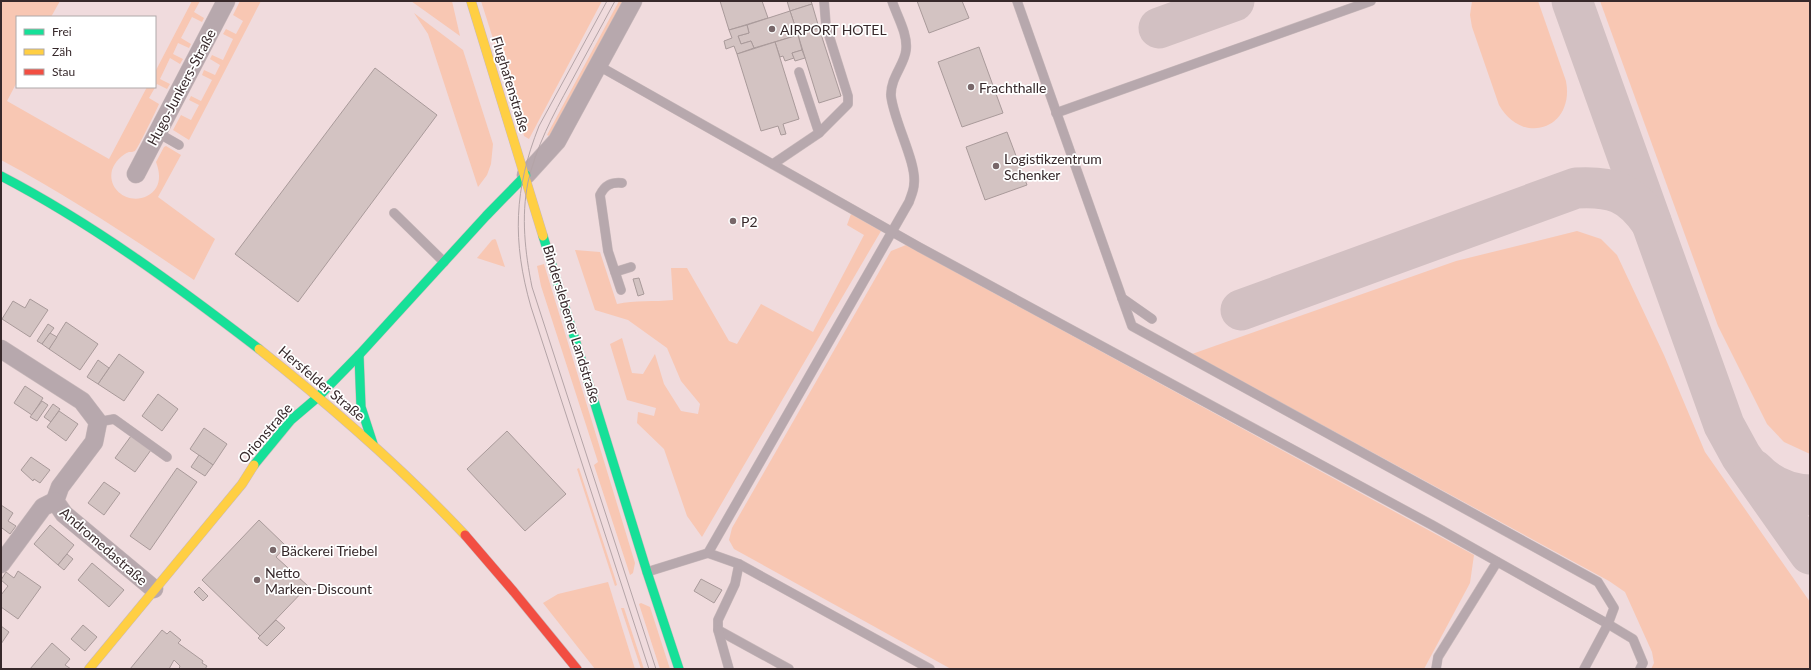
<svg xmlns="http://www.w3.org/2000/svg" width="1811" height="670" viewBox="0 0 1811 670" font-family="Lato,sans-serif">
<rect width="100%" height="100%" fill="#f0dbdd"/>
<!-- green -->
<g fill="#f8c7b3">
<path d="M1 1H60L51 17H17V82L7 101 109 159 147 87H155V72L192 1H200L194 12 204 18 202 22 192 17 181 38 191 44 189 48 178 43 173 54 183 59 180 64 170 58 160 79 170 84 167 89 157 84 149 98 159 104C156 111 138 148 135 151 133 152 131 152 129 152 121 155 115 162 112 170 107 190 129 205 147 196 161 189 161 175 156 162L164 147 166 146 181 155 158 197 215 239 194 280C131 237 68 196 1 160Z"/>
<path d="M240 1H261L189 140 173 130 181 115 191 120 199 105 189 100 191 96 201 101 212 80 202 75 204 70 215 75 220 65 210 59 212 55 223 60 233 39 223 34 226 29 236 34 243 21 233 15Z"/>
<path d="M411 1H452L460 36Z"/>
<path d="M481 1H602L529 139 524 136Z"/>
<path d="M619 1H623L552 133 549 136 547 135Z"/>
<path d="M1472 1H1538L1566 81C1575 128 1523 147 1499 105L1472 27 1470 15Z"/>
<path d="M1600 1H1810V454L1784 442 1767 424 1718 326Z"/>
<path d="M414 13 463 50 493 144 491 164 487 175 478 187 428 34Z"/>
<path d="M851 214 881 231 702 537 687 516 664 449 637 423 638 412 654 416 656 408 627 400 610 344 622 338 632 373 643 374 655 354 664 384 681 411 698 414 700 404 681 381 667 348 628 320 595 310 575 250 600 252 617 304C635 300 654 302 673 300L671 268H687L729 341 737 344 761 304 813 332 864 235 847 225Z"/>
<path d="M1577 231 1601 239 1617 255 1664 355 1705 452 1810 602V669H1651L1654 663 1652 652 1625 592 1609 581 1192 354 1456 261Z"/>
<path d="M495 239 496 240 505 267 477 258 492 240Z"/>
<path d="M906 245 1474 555 1470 583 1424 669H951L734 549 729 540 732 528 891 251Z"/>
<path d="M544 264 635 563 633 573 630 575 594 465 598 462 541 286 537 266Z"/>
<path d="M579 468 615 578 617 585 615 586 577 469Z"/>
<path d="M608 582 635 669H595L543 603 558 594Z"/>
<path d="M641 603 650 607 670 669H660L639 604Z"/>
<path d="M621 608H624L644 669H641Z"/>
</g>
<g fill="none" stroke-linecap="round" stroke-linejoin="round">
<!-- taxiway -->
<g stroke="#d2c0c2" stroke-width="41">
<path d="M1572 1 1724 425 1741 456 1810 554"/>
<path d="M1159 28 1234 1"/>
<path d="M1241 310 1576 188C1612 186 1630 192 1651 222"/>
<path d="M1754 470C1769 486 1788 494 1810 495"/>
</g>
</g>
<!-- building -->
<g fill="#d3c3c2" stroke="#a99a9a">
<path d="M720 1H762L768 18 729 30Z"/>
<path d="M787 1H811L812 4 790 11Z"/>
<path d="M917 1H962L969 18 929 33Z"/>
<path d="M812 4 819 28 798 35 790 11Z"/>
<path d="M790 11 798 35 754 48 751 41 741 44 738 36 749 33 747 25Z"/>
<path d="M747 25 749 33 738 36 741 44 751 41 754 48 737 54 734 46 726 49 724 41 732 38 729 30Z"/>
<path d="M819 28 841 96 819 103 798 35Z"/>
<path d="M798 35 802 50 792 53 794 58 785 61 783 56 780 57 775 42Z"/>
<path d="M775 42 799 119 783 124 786 134 781 135 778 126 761 131 737 54Z"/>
<path d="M979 47 1003 113 962 127 938 62Z"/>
<path d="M802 50 805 58 795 61 792 53Z"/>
<path d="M375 68 437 115 298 302 235 254Z"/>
<path d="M1007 132 1027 185 985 200 966 147Z"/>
<path d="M639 278 644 294 638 296 633 279Z"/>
<path d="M30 299 48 310 30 337 2 319 13 301 25 308Z"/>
<path d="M66 322 98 344 80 370 49 349Z"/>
<path d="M48 324 54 328 42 344 37 341Z"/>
<path d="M50 333 57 337 49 349 42 344Z"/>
<path d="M119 354 144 372 124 401 98 384Z"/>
<path d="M98 360 109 368 98 384 87 377Z"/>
<path d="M25 386 43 398 32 415 14 403Z"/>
<path d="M158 394 178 409 162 431 142 416Z"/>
<path d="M42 401 48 405 37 421 30 417Z"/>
<path d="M53 404 60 409 51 422 44 417Z"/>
<path d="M59 411 78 424 66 441 47 427Z"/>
<path d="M204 428 227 444 213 465 190 449Z"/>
<path d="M507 431 566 494 525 531 467 469Z"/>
<path d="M131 436 151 450 135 472 115 458Z"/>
<path d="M199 455 213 465 205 476 191 467Z"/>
<path d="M31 457 50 470 40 483 34 479 33 481 21 470Z"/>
<path d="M177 468 197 482 150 550 130 536Z"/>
<path d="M104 482 120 493 104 515 88 503Z"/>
<path d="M1 505 13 513 8 521 16 526 10 534 2 528 1 530Z"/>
<path d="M259 520 286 546 276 557 308 586 260 636 202 580Z"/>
<path d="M50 525 74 545 58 565 34 544Z"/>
<path d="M67 554 73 559 64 570 58 565Z"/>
<path d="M92 563 124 590 109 607 78 580Z"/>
<path d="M18 571 41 587 18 619 1 607V595L8 586 1 580 6 572 14 578Z"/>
<path d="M701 579 722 590 714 603 694 591Z"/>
<path d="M199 587 208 596 203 601 194 592Z"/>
<path d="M276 620 285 628 267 646 258 638Z"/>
<path d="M83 625 97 637 85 651 71 639Z"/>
<path d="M1 626 9 632 1 644Z"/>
<path d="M162 630 167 634 170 631 181 640 178 643 203 661 202 663 207 666 205 669H179L180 666 174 660 169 669H130Z"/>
<path d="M52 643 70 659 65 665 71 669H30Z"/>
</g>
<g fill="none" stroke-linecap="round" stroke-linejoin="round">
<!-- lane casing -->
<g stroke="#c9b9bb" stroke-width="10">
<g id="lane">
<path d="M1017 1 1122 298 1152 319"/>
<path d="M599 66 919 247 1432 525 1608 624 1633 639 1643 663 1640 669"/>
<path d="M1056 113 1371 1"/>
<path d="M158 133 179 145"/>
<path d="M819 133 848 104V96L826 26 824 1"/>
<path d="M773 164 819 133 799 72"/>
<path d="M394 213 444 262"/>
<path d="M615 272 631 267"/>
<path d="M621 290 608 251 600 195C605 185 611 182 622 183"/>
<path d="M1122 298 1132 326 1598 582 1614 608 1608 624 1584 669"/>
<path d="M98 422 114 419 167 457"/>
<path d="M708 553 909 202C911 196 914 190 914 184 917 163 894 122 891 96 890 78 905 64 906 50 908 34 897 16 892 1"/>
<path d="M739 564 735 584 718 620V630L789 669"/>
<path d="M647 572 708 553 739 564 930 669"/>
<path d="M718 630 729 669"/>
<path d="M1436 669 1438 657 1497 562"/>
</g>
</g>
<!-- street casing -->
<g stroke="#c9b9bb" stroke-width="19">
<g id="street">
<path d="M136 174 226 1"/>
<path d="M526 175 557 141 633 1"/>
<path d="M1 349 82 401 98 422 94 442 60 487 55 501 64 514 154 589"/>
<path d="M1 564 43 507 55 501"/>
</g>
</g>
<!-- fast casing -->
<g stroke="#c9b9bb" stroke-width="10">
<g id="fast">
<path d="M1 176C93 224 177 286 259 349"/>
<path d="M543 236 647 572 679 669"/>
<path d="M359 355 361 407 373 444"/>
<path d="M254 465 291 420 318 397 359 355 486 216 526 175"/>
</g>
</g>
<!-- slow casing -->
<g stroke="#c9b9bb" stroke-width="10">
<g id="slow">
<path d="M471 1 543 236"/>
<path d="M259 349C332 407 402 468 465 535"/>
<path d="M89 669 242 484 254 465"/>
</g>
</g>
<!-- jam casing -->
<g stroke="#c9b9bb" stroke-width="10">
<path id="jam" d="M465 535 514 592 577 669"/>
</g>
<!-- lane -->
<use href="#lane" stroke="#b7a8ad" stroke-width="9"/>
<!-- street -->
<use href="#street" stroke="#b7a8ad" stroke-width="18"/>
<!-- fast -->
<use href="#fast" stroke="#16e098" stroke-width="9"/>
<!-- slow -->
<use href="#slow" stroke="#ffcf43" stroke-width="9"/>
<!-- jam -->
<use href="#jam" stroke="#f24e42" stroke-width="9"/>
<!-- tram -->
<g stroke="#b4a4a7" stroke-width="1">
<path d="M607 1 539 126C514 189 512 241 531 307L649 669"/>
<path d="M615 1C600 29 585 56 570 84 553 115 536 147 528 182 521 217 525 252 532 287L656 669"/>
</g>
</g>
<!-- markers -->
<g fill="#786769" stroke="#fff" stroke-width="1.5">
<circle cx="772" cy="29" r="4"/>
<circle cx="971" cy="87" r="4"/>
<circle cx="996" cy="166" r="4"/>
<circle cx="733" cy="221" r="4"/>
<circle cx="273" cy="550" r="4"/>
<circle cx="257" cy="580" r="4"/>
</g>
<g text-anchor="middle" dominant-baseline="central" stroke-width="3.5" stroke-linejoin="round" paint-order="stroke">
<!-- poi labels -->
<g font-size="14" fill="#37292b" stroke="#fff" text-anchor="start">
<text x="780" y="29">AIRPORT HOTEL</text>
<text x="979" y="87">Frachthalle</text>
<text x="1004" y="158">Logistikzentrum<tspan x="1004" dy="16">Schenker</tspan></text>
<text x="741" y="221">P2</text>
<text x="281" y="550">Bäckerei Triebel</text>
<text x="265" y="572">Netto<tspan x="265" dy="16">Marken-Discount</tspan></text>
</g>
<!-- street labels -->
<g font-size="14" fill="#37292b" stroke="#fff">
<text transform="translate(511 84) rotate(73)">Flughafenstraße</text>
<text transform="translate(181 87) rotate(-62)">Hugo-Junkers-Straße</text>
<text transform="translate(572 324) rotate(73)">Binderslebener Landstraße</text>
<text transform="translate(322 383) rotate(40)">Hersfelder Straße</text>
<text transform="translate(265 433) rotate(-49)">Orionstraße</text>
<text transform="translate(104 546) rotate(41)">Andromedastraße</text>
</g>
</g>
<!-- border -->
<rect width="1811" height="670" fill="none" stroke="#37292b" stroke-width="4"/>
<!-- legend -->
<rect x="16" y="16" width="140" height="72" fill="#ffffff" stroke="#afa9aa"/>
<rect x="24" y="29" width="20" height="6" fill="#16e098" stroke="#afa9aa"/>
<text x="52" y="36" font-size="12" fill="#37292b">Frei</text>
<rect x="24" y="49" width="20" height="6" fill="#ffcf43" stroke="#afa9aa"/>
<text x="52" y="56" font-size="12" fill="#37292b">Zäh</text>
<rect x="24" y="69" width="20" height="6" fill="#f24e42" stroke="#afa9aa"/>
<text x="52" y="76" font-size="12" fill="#37292b">Stau</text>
</svg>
